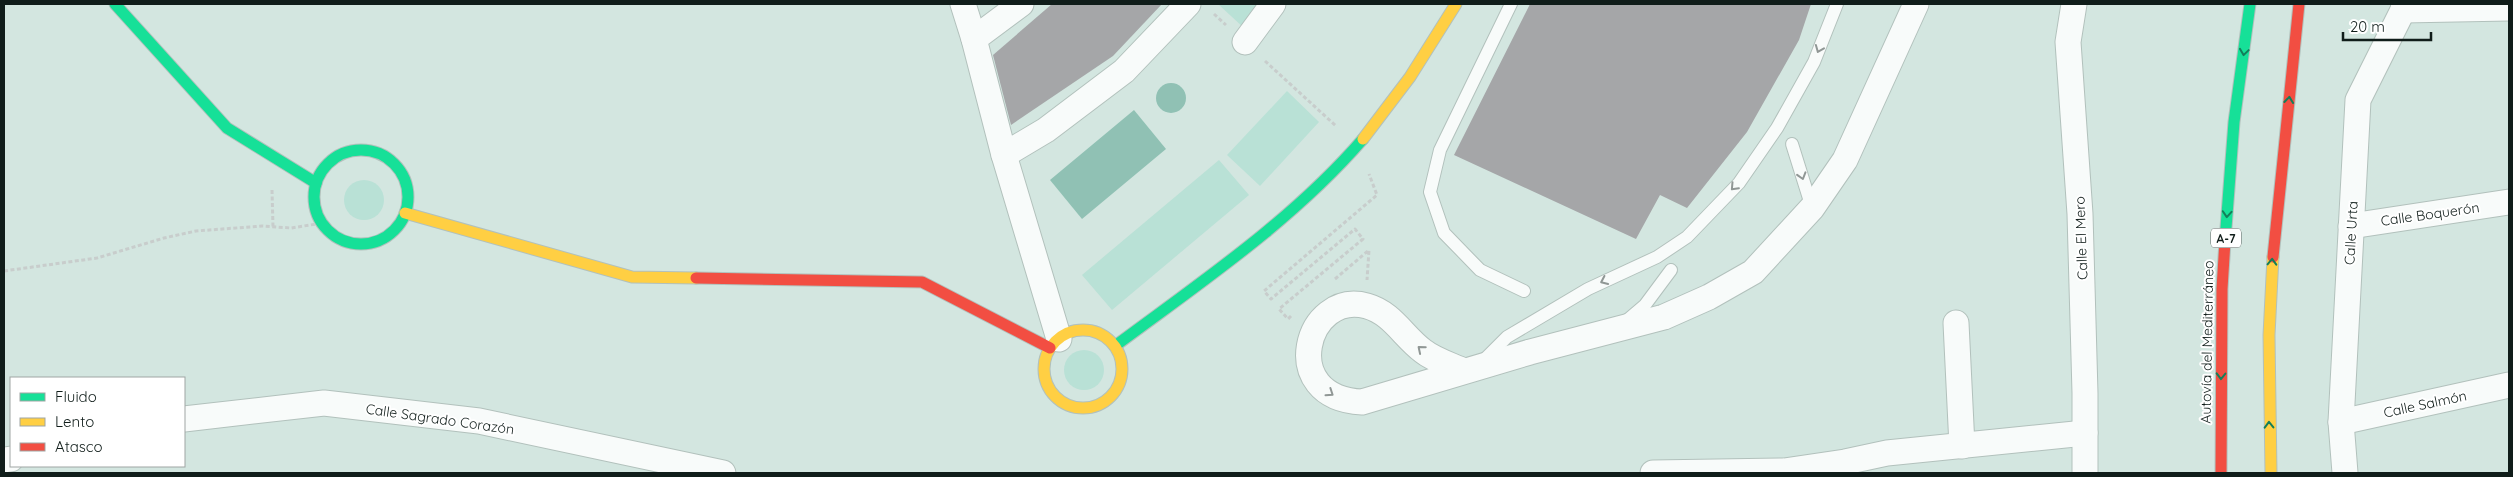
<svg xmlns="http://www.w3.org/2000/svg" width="2513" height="477" viewBox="0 0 2513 477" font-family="Quicksand,sans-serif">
<rect width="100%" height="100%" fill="#d3e6e0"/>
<!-- green -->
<g fill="#b9e1d6">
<path d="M1218 4H1260L1244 28Z"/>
<path d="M1287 91 1319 122 1260 186 1227 155Z"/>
<path d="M1219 160 1249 195 1112 310 1082 275Z"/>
<circle cx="364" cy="200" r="20"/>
<circle cx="1084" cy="370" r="20"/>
</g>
<!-- water -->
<g fill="#90c1b4">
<circle cx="1171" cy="98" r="15"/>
<path d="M1134 110 1166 149 1082 219 1050 180Z"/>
</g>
<!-- building -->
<g fill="#a5a6a8">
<path d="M1052 4H1162L1113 56 1011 125 993 55Z"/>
<path d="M1530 4H1811L1799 40 1747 132 1687 208 1660 195 1636 239 1454 155Z"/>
</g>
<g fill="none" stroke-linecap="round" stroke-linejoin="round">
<!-- lane casing -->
<g stroke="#b2c1bc" stroke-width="14">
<g id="lane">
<path d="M1511 4 1440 150 1430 192 1444 233 1480 270 1524 291"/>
<path d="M1792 144 1812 208"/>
<path d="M1625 322 1645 305 1671 270"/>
<path d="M1483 361 1507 337 1588 289 1657 257 1687 237 1739 183 1777 128 1814 62 1837 4"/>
</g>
</g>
<!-- street casing -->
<g stroke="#b2c1bc" stroke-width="27">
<g id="street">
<path d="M963 4 974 39"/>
<path d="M1021 4 974 39 1004 155 1059 339"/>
<path d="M2074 4 2068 42 2080 214 2085 393V473"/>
<path d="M2403 10 2509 8"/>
<path d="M1245 42 1273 4"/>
<path d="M1004 155 1046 130 1124 71 1188 4"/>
<path d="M2351 226 2509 202"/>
<path d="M1956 323 1962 446"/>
<path d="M1464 371C1451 365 1434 360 1423 351 1403 336 1392 313 1367 306 1306 289 1276 398 1362 402L1530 352 1664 317 1709 297 1753 272 1812 208 1845 160 1916 4"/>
<path d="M184 419 324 403 479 421 723 473"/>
<path d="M2341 422 2509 385"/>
<path d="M4 460 11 459"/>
<path d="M1653 473 1784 471 1845 462 1887 453 2085 433"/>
<path d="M2345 473 2341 422 2358 100 2403 10 2404 4"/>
</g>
</g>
<!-- fast casing -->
<g stroke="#b2c1bc" stroke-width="13">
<g id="fast">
<path d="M115 4 227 128 316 183"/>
<circle cx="361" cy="197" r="47"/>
<path d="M2225 241 2234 122 2250 4"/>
<path d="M1115 346C1201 282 1292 221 1363 139"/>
</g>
</g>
<!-- slow casing -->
<g stroke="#b2c1bc" stroke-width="13">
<g id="slow">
<path d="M1363 139 1410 77 1456 4"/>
<path d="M405 213 632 277 696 278"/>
<circle cx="1083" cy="369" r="39"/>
<path d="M2271 473 2269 335 2273 257"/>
</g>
</g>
<!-- jam casing -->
<g stroke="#b2c1bc" stroke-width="13">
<g id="jam">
<path d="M2273 257 2299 4"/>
<path d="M696 278 922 282 1050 348"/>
<path d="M2221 473 2222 289 2225 241"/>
</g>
</g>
<!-- path -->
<g stroke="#c8cdcc" stroke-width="3" stroke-dasharray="4 2.5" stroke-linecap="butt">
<path d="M1214 14 1226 25"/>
<path d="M1265 61 1336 126"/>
<path d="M272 190 273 227"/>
<path d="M4 271 97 258 164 238 196 231 262 226 291 228 323 223"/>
<path d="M1335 279 1369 250 1367 280"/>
<path d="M1291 316 1288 319 1279 309 1363 239 1355 229 1271 299 1264 291 1377 195 1369 174"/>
</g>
<!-- lane -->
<use href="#lane" stroke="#f8fbfa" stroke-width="12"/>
<!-- street -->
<use href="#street" stroke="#f8fbfa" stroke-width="25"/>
<!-- fast -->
<use href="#fast" stroke="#16e098" stroke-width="11"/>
<!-- slow -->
<use href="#slow" stroke="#ffcf43" stroke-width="11"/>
<!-- jam -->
<use href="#jam" stroke="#f24e42" stroke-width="11"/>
</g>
<!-- one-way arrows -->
<defs><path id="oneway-chevron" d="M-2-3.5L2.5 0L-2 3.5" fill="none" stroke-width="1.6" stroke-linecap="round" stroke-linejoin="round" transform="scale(1.25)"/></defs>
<g stroke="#909795">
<use href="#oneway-chevron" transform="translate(1819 49) rotate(112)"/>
<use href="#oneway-chevron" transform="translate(1802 176) rotate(73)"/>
<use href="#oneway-chevron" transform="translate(1734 187) rotate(133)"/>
<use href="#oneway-chevron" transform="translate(1604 281) rotate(155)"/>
<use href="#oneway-chevron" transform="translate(1421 349) rotate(-140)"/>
<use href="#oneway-chevron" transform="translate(1330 393) rotate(34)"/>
</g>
<g stroke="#137e59">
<use href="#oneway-chevron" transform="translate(2244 52) rotate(98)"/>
<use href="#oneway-chevron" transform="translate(2289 100) rotate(-84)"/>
<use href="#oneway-chevron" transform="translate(2227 214) rotate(94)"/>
<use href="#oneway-chevron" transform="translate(2272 262) rotate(-88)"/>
<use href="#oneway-chevron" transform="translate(2221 376) rotate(91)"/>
<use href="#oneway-chevron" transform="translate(2269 425) rotate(-91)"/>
</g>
<g text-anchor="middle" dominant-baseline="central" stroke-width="4" stroke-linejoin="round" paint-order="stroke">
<!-- shield labels -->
<rect fill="#fff" stroke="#58615f" stroke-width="1" x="2211" y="228.5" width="30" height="19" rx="4"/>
<g font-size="12" font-weight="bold" fill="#101d1a">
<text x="2226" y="238">A-7</text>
</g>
<!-- street labels -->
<g font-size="14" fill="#101d1a" stroke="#fff">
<text transform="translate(2430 214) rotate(-8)">Calle Boquerón</text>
<text transform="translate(2351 233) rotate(-87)">Calle Urta</text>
<text transform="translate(2081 238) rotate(-92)">Calle El Mero</text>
<text transform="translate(2207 342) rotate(-89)">Autovía del Mediterráneo</text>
<text transform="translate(2425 404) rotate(-12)">Calle Salmón</text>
<text transform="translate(440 419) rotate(8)">Calle Sagrado Corazón</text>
</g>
</g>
<!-- border -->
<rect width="2513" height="477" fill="none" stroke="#101d1a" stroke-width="10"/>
<!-- legend -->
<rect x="10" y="377" width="175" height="90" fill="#ffffff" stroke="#9fa5a3"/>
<rect x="20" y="393" width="25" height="8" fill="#16e098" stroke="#9fa5a3"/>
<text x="55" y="402" font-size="15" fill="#101d1a">Fluido</text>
<rect x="20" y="418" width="25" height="8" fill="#ffcf43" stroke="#9fa5a3"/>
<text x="55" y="427" font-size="15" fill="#101d1a">Lento</text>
<rect x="20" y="443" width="25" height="8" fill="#f24e42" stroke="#9fa5a3"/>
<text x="55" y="452" font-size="15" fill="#101d1a">Atasco</text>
<!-- scale -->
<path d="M2343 32v8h88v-8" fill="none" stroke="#101d1a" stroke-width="2.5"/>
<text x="2350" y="32" font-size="15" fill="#101d1a" stroke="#ffffff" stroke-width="4" paint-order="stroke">20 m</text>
</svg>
